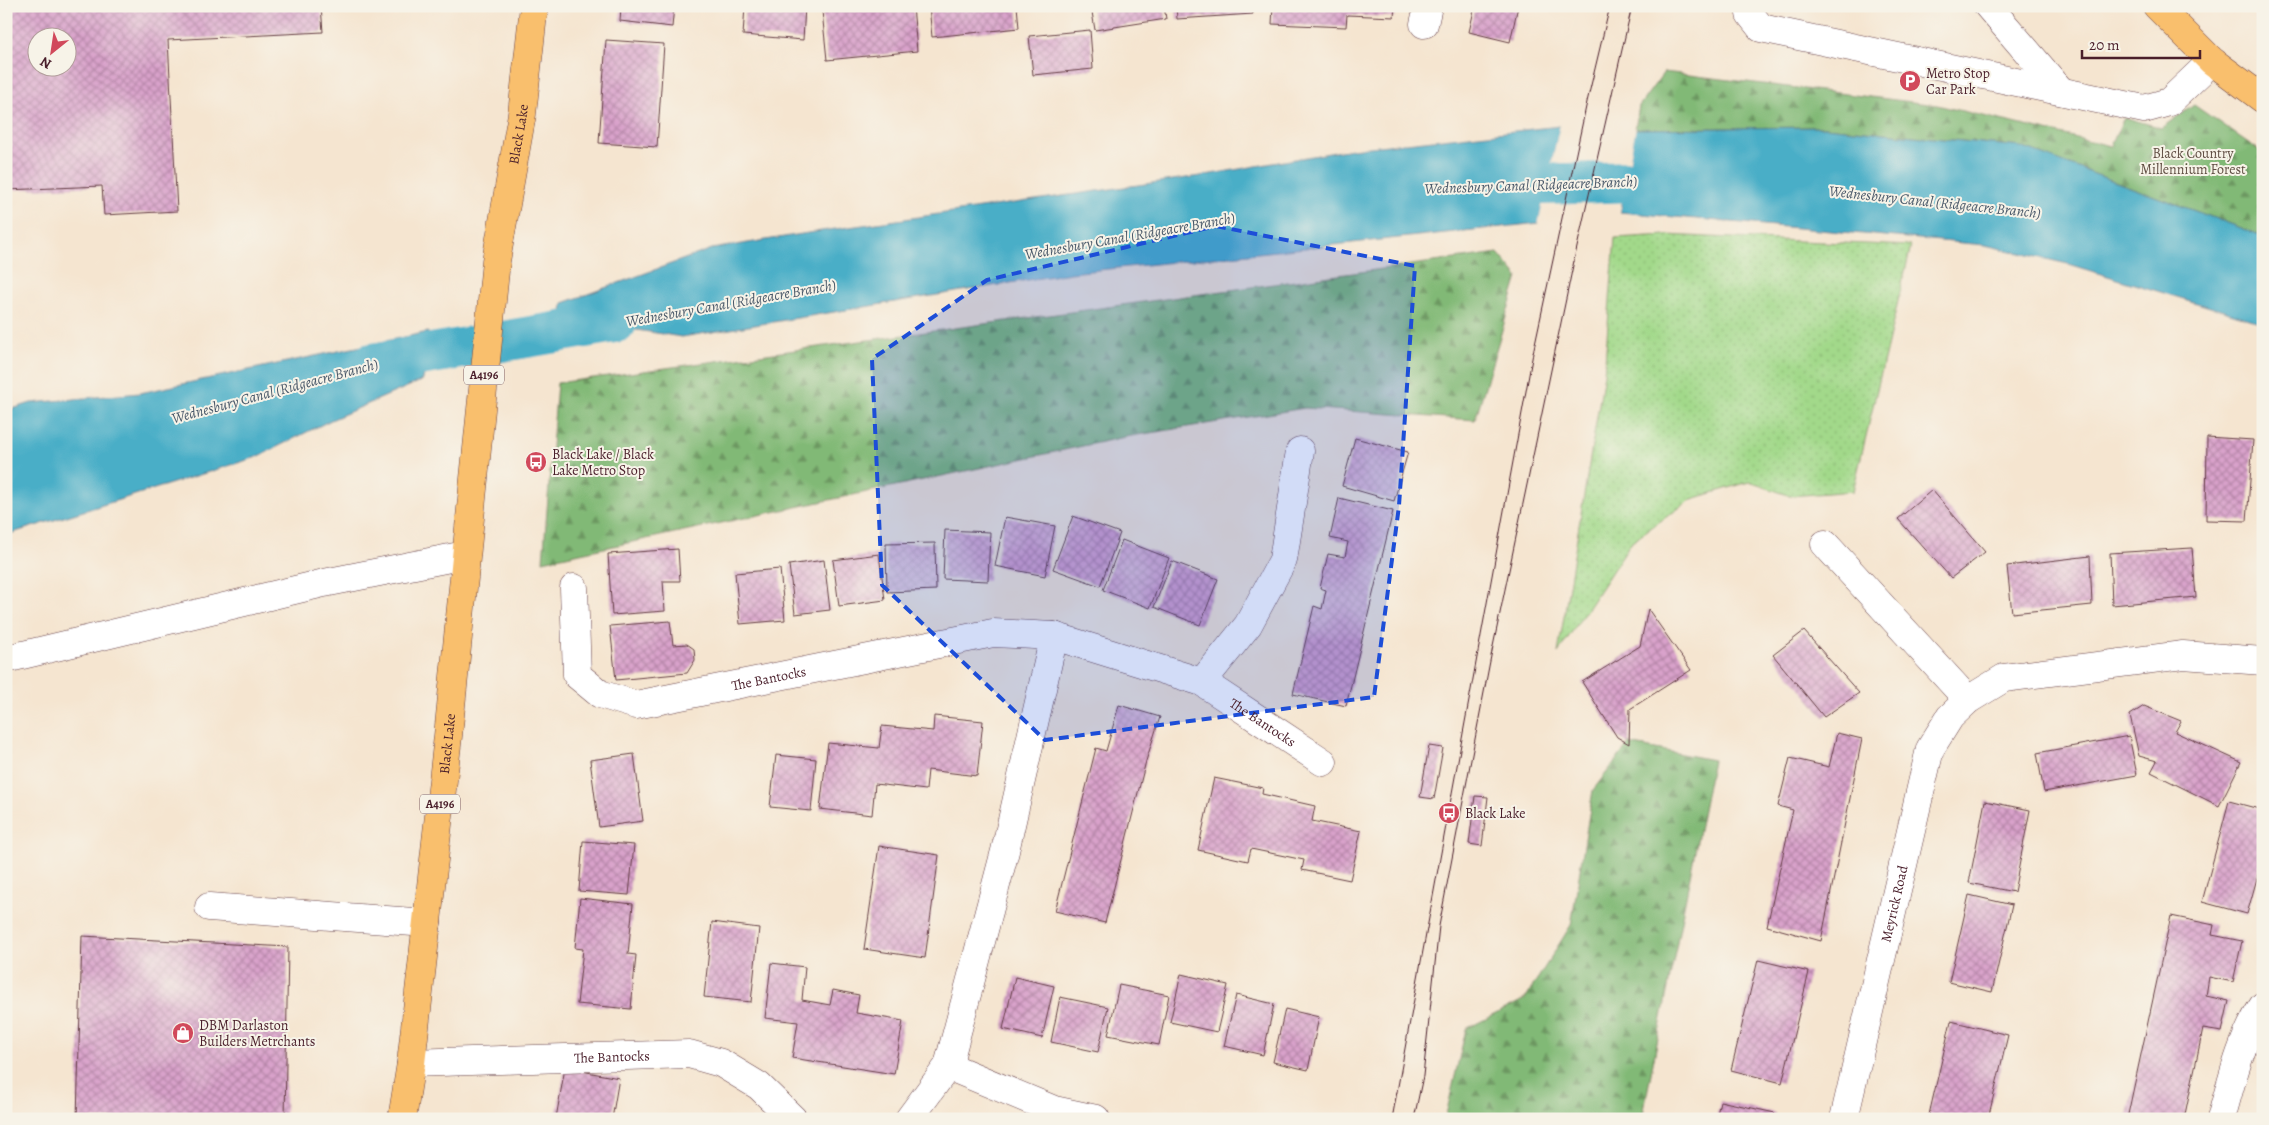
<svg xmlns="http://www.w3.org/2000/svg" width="2269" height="1125" viewBox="0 0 2269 1125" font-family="Alegreya,serif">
<defs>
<pattern id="grass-dots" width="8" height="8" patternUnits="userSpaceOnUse" patternTransform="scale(1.25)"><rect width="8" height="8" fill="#a2d98a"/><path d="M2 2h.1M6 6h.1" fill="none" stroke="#8dba77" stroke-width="1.8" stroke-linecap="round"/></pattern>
<pattern id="forest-firs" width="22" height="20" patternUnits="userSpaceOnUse" patternTransform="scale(1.25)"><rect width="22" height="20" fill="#81b976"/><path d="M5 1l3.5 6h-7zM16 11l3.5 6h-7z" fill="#6c9661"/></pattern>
<pattern id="building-cross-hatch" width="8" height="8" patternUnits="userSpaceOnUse" patternTransform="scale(1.25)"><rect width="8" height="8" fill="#d9a2cb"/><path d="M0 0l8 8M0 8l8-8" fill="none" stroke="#b283a5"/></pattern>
</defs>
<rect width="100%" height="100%" fill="#f7f3e8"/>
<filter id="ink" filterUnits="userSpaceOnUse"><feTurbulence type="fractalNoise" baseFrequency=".02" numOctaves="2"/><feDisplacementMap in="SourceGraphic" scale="10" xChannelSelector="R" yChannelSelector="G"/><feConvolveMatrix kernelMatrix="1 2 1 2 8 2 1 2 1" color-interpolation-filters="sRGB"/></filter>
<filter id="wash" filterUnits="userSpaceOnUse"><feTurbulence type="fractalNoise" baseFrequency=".0096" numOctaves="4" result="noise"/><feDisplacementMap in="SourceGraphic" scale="20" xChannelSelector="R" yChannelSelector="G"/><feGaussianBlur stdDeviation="1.12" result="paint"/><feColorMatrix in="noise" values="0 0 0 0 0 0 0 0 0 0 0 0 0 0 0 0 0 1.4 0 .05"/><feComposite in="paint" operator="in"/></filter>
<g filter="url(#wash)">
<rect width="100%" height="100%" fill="#f5e5d0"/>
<!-- grass -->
<path fill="url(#grass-dots)" stroke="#767c5a" d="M1666 235 1911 246 1853 491 1791 496 1749 482 1692 499 1632 541 1558 653 1604 374 1615 238Z"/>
<!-- forest -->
<g fill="url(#forest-firs)" stroke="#666c50">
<path d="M1664 72 1937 105 2111 146 2124 117 2161 128 2194 105 2263 153V236L2021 147 1825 127 1635 129 1639 106Z"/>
<path d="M1498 253 1518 277 1475 420 1305 408 1125 437 543 561 557 383Z"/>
<path d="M1629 744 1713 760 1642 1119H1445L1466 1029 1525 999 1571 925 1593 790Z"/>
</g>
<!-- water -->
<g fill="#48aec7" stroke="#496679">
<path d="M1560 126 1539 223 1071 273 682 337 630 329 559 350 563 303 712 249 808 233 1200 176 1352 149Z"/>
<path d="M1825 127 2021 147 2263 236V323L2068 264 1985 245 1620 212 1635 129Z"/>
<path d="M428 332 423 380 331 420 257 457 6 535V411L31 403 140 393Z"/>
</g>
<!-- pier -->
<g fill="#f5e5d0">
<path d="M1560 124 1562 127 1541 223 1538 225Z"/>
<path d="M1636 127 1620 212 1619 215 1617 212 1633 129Z"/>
</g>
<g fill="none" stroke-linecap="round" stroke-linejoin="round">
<!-- canal -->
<g stroke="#48aec7" stroke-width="41">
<path d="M1490 186 1683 180"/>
<path d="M370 364 617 322"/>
</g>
</g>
<g id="blocks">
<!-- building -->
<g fill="url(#building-cross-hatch)" fill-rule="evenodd">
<path d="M6 6H321L323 32 168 40 177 211 104 215 102 186 6 190ZM38 38H68V68H38Z"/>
<path d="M621 6H674L672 27 620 21Z"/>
<path d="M745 6H805L803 40 743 35Z"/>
<path d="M865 6H913L917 51 827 60 822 11Z"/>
<path d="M929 6H1017L1019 28 932 37Z"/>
<path d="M1091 6H1164L1166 19 1095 30Z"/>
<path d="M1176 6H1252L1253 14 1177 19Z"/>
<path d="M1273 6H1395L1394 17 1347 15 1346 27 1272 24Z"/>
<path d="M1475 6H1518L1510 42 1469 32Z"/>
<path d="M1090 30 1093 69 1033 75 1029 36Z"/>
<path d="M606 40 664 44 657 147 599 143Z"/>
<path d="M2207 437 2253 440 2247 521 2206 520Z"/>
<path d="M1355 438 1408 452 1394 501 1342 486Z"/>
<path d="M1932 490 1985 552 1951 578 1898 519Z"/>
<path d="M1339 498 1393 511 1346 706 1293 694 1314 606 1322 609 1326 590 1320 588 1328 554 1345 557 1348 542 1330 538Z"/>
<path d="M1073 516 1120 533 1100 586 1053 569Z"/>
<path d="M1005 517 1055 526 1045 576 995 566Z"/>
<path d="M945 530 990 532 988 581 943 579Z"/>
<path d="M1122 540 1169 558 1150 608 1103 590Z"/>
<path d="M935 543 936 590 887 592 886 544Z"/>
<path d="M2192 548 2196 597 2112 605 2110 553Z"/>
<path d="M678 549 680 581H663L665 611 612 615 608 554Z"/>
<path d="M879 554 885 600 839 606 833 560Z"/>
<path d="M2090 556 2092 605 2012 613 2007 566Z"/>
<path d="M824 560 830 610 795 614 789 565Z"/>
<path d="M1172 561 1218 579 1200 625 1154 607Z"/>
<path d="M780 569 785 620 740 624 735 573Z"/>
<path d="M1648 609 1691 670 1630 709 1629 744 1617 737 1582 682 1640 646Z"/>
<path d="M670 621 673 645 687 644 694 649 695 660 687 673 616 680 610 626Z"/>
<path d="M1804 631 1859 693 1824 717 1773 655Z"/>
<path d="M1119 705 1160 717 1146 761 1105 923 1055 911 1096 748 1106 751Z"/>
<path d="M2144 706 2181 721 2175 732 2241 762 2219 806 2151 772 2157 761 2139 756 2130 715Z"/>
<path d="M934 716 983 721 977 776 928 770 926 790 875 784 872 815 820 809 828 743 879 748 882 726 933 731Z"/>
<path d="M1837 733 1862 739 1821 941 1767 926 1793 810 1778 806 1790 758 1829 767Z"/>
<path d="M2129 736 2137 775 2044 792 2037 753Z"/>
<path d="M1429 746 1443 748 1434 799 1420 797Z"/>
<path d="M634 754 643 821 599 827 590 760Z"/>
<path d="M776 755 816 759 811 811 770 807Z"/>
<path d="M1214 778 1263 788 1262 794 1315 806 1312 821 1361 831 1350 880 1302 870 1304 860 1251 849 1248 861 1198 850Z"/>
<path d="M1475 796 1488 797 1482 846 1469 844Z"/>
<path d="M1985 801 2030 810 2014 892 1969 883Z"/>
<path d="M2229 801 2263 810V857L2247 914 2202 902Z"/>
<path d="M583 841 634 845 629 895 579 891Z"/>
<path d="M879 846 939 855 925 958 864 949Z"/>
<path d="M1969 895 2012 905 1992 992 1949 982Z"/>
<path d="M580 898 633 904 628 954 636 955 631 1009 577 1004 583 949 575 948Z"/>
<path d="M2171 916 2214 925 2212 935 2242 941 2233 982 2209 977 2206 996 2229 1001 2222 1032 2203 1029 2184 1119H2127Z"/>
<path d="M712 922 759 928 751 1002 704 997Z"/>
<path d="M82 936 288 947 285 1119H77Z"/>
<path d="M1758 960 1809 972 1782 1083 1731 1070Z"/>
<path d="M771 963 805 967 802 1000 830 1005 833 990 859 995 856 1013 903 1021 894 1074 792 1058 798 1022 765 1018Z"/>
<path d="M1181 974 1228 985 1217 1032 1170 1022Z"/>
<path d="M1015 977 1054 986 1042 1038 1003 1029Z"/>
<path d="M1119 985 1169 995 1159 1045 1108 1035Z"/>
<path d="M1236 995 1274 1004 1263 1055 1224 1046Z"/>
<path d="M1060 997 1108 1007 1098 1052 1051 1042Z"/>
<path d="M1285 1009 1319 1017 1308 1070 1273 1062Z"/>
<path d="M1951 1021 2008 1035 1988 1119H1928Z"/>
<path d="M565 1068 619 1078 612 1119 556 1118Z"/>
<path d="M1720 1101 1775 1113 1773 1119H1716Z"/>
</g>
</g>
</g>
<g filter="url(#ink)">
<use href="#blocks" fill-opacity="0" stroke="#643d44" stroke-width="1"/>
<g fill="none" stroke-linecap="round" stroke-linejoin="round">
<!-- minor casing -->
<g stroke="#643d44" stroke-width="29">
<g id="minor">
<path d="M1751 6 1750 14 1761 28 2144 109 2169 102 2212 61"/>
<path d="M1988 6 2061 91"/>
<path d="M1424 24 1428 6"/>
<path d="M1825 544 1968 700"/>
<path id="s1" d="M574 588 577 675 600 694 636 705 993 633 1054 636 1005 851 948 1066 909 1119"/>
<path id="s2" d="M1054 636 1202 682 1323 762"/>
<path d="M6 659 324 583 465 555"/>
<path d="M1202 682 1248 625 1283 560 1300 451"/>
<path d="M209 907 427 923"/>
<path id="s3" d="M411 1063 689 1054 721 1063 759 1086 793 1119"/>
<path d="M948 1066 1054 1110 1096 1119"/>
<path id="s4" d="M1844 1119 1930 749 1950 717 1968 700 2004 678 2183 655 2263 661"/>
<path d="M2221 1119C2231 1083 2242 1037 2263 1006"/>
</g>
</g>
<!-- major casing -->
<g stroke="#643d44" stroke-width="29">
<g id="major">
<path d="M2157 6 2212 61 2263 99"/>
<path id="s5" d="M402 1119 411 1063 448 736 496 261 522 114 534 6"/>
</g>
</g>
<!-- minor -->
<use href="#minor" stroke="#fff" stroke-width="28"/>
<!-- major -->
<use href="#major" stroke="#f9bf6d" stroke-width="28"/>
<!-- tram -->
<g stroke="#4a1f2b" stroke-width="1">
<path d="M1392 1119 1533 353 1587 102 1610 6"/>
<path d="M1414 1119 1423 1076 1439 926 1491 656 1575 256 1632 6"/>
</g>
</g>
</g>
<!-- marked area -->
<path fill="#1d4ed8" fill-opacity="0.2" stroke="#1d4ed8" stroke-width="4" stroke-dasharray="10 6" stroke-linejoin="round" d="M1216 226 1415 266 1399 506 1374 697 1045 740 882 585 872 359 987 280Z"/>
<!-- icons -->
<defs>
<g id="parking-disc" transform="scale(1.125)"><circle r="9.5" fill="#d1495b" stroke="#f7f3e8"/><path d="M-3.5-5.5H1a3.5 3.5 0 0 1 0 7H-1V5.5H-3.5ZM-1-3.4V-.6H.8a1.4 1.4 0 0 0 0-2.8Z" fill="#fff"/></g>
<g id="bus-disc" transform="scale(1.125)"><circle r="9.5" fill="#d1495b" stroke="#f7f3e8"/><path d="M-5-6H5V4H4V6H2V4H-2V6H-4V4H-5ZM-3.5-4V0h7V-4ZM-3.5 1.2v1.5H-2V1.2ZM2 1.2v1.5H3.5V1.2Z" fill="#fff"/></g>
<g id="shop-disc" transform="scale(1.125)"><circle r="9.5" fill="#d1495b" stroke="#f7f3e8"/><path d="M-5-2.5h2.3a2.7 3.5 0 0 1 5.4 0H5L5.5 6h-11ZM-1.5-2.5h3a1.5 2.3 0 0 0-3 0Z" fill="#fff"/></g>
</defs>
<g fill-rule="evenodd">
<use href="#parking-disc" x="1910" y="81"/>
<use href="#bus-disc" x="536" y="462"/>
<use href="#bus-disc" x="1449" y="813"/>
<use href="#shop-disc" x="183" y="1033"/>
</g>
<g text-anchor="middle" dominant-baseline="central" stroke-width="4" stroke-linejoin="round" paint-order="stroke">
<!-- shield labels -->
<g fill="#f7f3e8" stroke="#7e5f64" stroke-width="1">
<rect x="464" y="365.5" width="40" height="19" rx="4"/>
<rect x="420" y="794.5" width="40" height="19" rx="4"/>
</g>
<g font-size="12" font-weight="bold" fill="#4a1f2b">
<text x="484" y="375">A4196</text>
<text x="440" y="804">A4196</text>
</g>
<!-- poi labels -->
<g font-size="14" fill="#4a1f2b" stroke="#f7f3e8" text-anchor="start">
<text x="1926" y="73">Metro Stop<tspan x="1926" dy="16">Car Park</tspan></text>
<text x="552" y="454">Black Lake / Black<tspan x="552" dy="16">Lake Metro Stop</tspan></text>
<text x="1465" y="813">Black Lake</text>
<text x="199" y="1025">DBM Darlaston<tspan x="199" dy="16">Builders Metrchants</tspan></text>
</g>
<!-- street labels -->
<g font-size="14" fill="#4a1f2b" stroke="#f7f3e8">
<text stroke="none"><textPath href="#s5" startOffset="992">Black Lake</textPath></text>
<text stroke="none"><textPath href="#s1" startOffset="290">The Bantocks</textPath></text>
<text stroke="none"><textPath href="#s2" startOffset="228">The Bantocks</textPath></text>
<text stroke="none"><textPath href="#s5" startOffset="378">Black Lake</textPath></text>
<text stroke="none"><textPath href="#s4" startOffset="221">Meyrick Road</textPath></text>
<text stroke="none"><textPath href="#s3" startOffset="201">The Bantocks</textPath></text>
</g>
<!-- park labels -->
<g font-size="14" fill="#604e43" stroke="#f7f3e8">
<text x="2193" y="153">Black Country<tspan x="2193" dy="16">Millennium Forest</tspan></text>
</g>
<!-- water labels -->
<g font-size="15" font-style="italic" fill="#495869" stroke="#f7f3e8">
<text transform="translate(1531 185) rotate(-2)">Wednesbury Canal (Ridgeacre Branch)</text>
<text transform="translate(1935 202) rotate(6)">Wednesbury Canal (Ridgeacre Branch)</text>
<text transform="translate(1130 236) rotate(-10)">Wednesbury Canal (Ridgeacre Branch)</text>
<text transform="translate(731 303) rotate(-10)">Wednesbury Canal (Ridgeacre Branch)</text>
<text transform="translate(275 391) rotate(-15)">Wednesbury Canal (Ridgeacre Branch)</text>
</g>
</g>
<!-- margin -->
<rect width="2269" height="1125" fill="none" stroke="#f7f3e8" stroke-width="25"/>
<!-- north arrow -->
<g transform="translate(52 52) rotate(210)"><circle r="24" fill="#f7f3e8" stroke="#b29e9c"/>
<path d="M0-4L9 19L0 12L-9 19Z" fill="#d1495b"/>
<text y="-8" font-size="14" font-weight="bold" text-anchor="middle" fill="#4a1f2b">N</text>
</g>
<!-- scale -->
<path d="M2082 50v8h118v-8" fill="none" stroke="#4a1f2b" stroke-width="2.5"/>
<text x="2089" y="50" font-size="15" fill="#4a1f2b" stroke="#f7f3e8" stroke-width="4" paint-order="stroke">20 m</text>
</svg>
